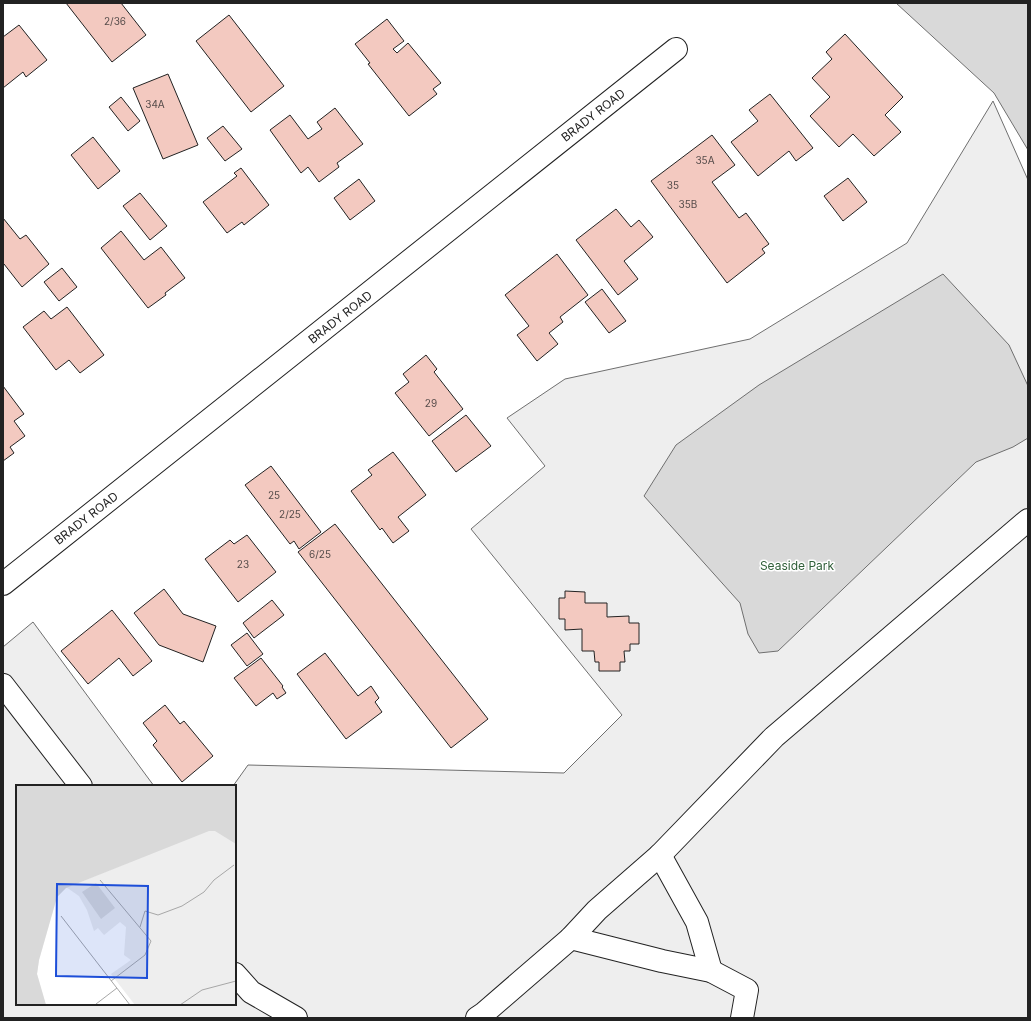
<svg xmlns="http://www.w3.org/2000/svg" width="1031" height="1021" viewBox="0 0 1031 1021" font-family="Inter,sans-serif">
<rect width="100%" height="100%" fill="#fff"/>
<!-- green -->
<path fill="#eee" stroke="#6f6f6f" d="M993 101 1028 180V1018H3V647L33 622 154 786H17V1004H235V786H233L248 765 564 773 622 715 471 529 545 466 507 418 565 379 750 339 907 243Z"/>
<!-- water -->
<g fill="#d9d9d9" stroke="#6f6f6f">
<path d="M896 3H1028V150L994 93Z"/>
<path d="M943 274 1009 345 1028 386V438L1013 447 976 462 778 651 759 653 748 634 740 603 644 496 676 445 759 385Z"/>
</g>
<!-- building -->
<g fill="#f3c9c0" stroke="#222">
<path d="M66 3H121L146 35 112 62Z"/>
<path d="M229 15 284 86 251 112 196 41Z"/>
<path d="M387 19 404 41 393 49 397 53 408 43 441 83 433 89 437 94 409 116 368 64 370 63 355 44Z"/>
<path d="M19 25 47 60 26 77 23 72 3 88V37Z"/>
<path d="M845 34 903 97 885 115 901 132 874 156 853 134 839 147 810 116 830 97 812 78 832 59 826 52Z"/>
<path d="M168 74 198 145 163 159 133 88Z"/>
<path d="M770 94 813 148 796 161 789 151 758 176 731 142 758 121 749 110Z"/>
<path d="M121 97 140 121 128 131 109 107Z"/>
<path d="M335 108 363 144 337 163 339 167 319 182 308 167 301 173 270 130 290 115 308 139 322 129 317 122Z"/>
<path d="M223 126 242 149 225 161 207 138Z"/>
<path d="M712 135 735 165 712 182 739 218 746 213 769 244 762 249 765 253 727 283 651 181Z"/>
<path d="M93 137 120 171 98 189 71 155Z"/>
<path d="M241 168 269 205 244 225 242 222 227 233 203 202 237 176 234 173Z"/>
<path d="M848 178 867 202 843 221 824 196Z"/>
<path d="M359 179 375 201 350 220 334 198Z"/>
<path d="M140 193 167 226 150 240 123 206Z"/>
<path d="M616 209 631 227 639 220 653 237 624 261 638 279 618 295 576 240Z"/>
<path d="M3 218 20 239 26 235 49 264 22 287 4 264H3Z"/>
<path d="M121 231 144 260 161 247 185 278 165 293 166 295 148 308 101 248Z"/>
<path d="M557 254 588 295 560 317 563 322 549 333 558 344 537 361 517 335 529 326 505 295Z"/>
<path d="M62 268 77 287 59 301 44 282Z"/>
<path d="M602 289 626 321 609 333 585 302Z"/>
<path d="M67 307 104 355 80 373 69 360 56 370 23 327 44 311 51 319Z"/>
<path d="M426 355 437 369 434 372 463 409 429 436 395 393 409 382 403 374Z"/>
<path d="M3 386 24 414 14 421 25 436 10 447 14 453 3 461Z"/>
<path d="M466 415 491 446 456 472 432 441Z"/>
<path d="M393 452 426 495 398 517 409 531 393 543 382 528 380 530 351 491 372 475 368 470Z"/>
<path d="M271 466 321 532 299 549 294 541 290 544 245 485Z"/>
<path d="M335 524 488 719 451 748 298 552Z"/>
<path d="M247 535 276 572 238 602 205 559 230 540 234 544Z"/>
<path d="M164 589 183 614 216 626 203 662 159 645 134 613Z"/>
<path d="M565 591 585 592V603H607V617L629 616V623H639V644H630V651H624L625 662H620V671H599V662H595L594 651H582V629L565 630V619H559V598H565Z"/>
<path d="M272 600 284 615 254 638 243 623Z"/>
<path d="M112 610 152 661 133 676 119 658 88 684 61 651Z"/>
<path d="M247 633 263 654 247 666 231 645Z"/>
<path d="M325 653 358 696 371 686 379 698 375 702 382 712 346 739 297 674Z"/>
<path d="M261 658 283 686 282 687 286 693 277 699 273 693 256 706 234 678Z"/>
<path d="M165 705 180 724 184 721 213 756 182 782 153 745 157 741 143 723Z"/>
</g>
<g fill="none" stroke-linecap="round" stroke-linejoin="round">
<!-- minor casing -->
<g stroke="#222" stroke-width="24">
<g id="minor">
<path d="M3 584 676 49"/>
<path d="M3 685 81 786"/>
<path d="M660 855 697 922 711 971"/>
<path d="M571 938 662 961 711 971 747 990 742 1018"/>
<path d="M235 974 251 992 296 1018"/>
<path d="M477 1018 483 1014 571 938 597 910 660 855 774 737 1028 520"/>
</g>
</g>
<!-- minor -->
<use href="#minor" stroke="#fff" stroke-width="22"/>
</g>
<g text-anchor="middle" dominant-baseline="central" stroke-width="3" stroke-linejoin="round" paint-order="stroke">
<!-- number labels -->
<g font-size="10" fill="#564c4a">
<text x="115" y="21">2/36</text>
<text x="155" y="104">34A</text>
<text x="705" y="160">35A</text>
<text x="673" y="185">35</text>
<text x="688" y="204">35B</text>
<text x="431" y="403">29</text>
<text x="274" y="495">25</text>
<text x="290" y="514">2/25</text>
<text x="320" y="554">6/25</text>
<text x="243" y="564">23</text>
</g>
<!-- street labels -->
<g font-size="12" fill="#222" stroke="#fff">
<text transform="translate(593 115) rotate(-38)">BRADY ROAD</text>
<text transform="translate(340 317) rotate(-38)">BRADY ROAD</text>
<text transform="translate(86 518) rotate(-38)">BRADY ROAD</text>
</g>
<!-- park labels -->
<g font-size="12" fill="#2f5e38" stroke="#fff">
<text x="797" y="565">Seaside Park</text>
</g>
</g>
<!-- overview -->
<g transform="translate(16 785)">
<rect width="220" height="220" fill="#fff"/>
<path d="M0 0H220V220H119L95 189 115 175 108 170 110 142 104 137 88 150 82 143 78 146 71 125 63 111 50 102 41 112 23 175 21 189 30 220 0 218ZM113 76 114 77 52 102 62 96Z" fill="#eee" fill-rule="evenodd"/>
<path d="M0 0H220V59L199 46H193L50 103 41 112 23 175 21 189 30 220H3L0 218ZM80 98 99 123 85 134 66 107Z" fill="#d9d9d9"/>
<path fill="none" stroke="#a7a7a7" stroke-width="1" d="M84 95 135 156 129 170 95 196M45 131 114 220M124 142 129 126 142 130 166 121 188 107 198 95 218 80M80 219 101 203M164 220 186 205 220 196"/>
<path fill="#1d4ed8" fill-opacity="0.15" stroke="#1d4ed8" stroke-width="2" d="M41 99 132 101 131 193 40 191Z"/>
<rect width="220" height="220" fill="none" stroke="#222" stroke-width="2"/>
</g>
<!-- border -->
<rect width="1031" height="1021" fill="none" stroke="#222222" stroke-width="8"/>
</svg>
